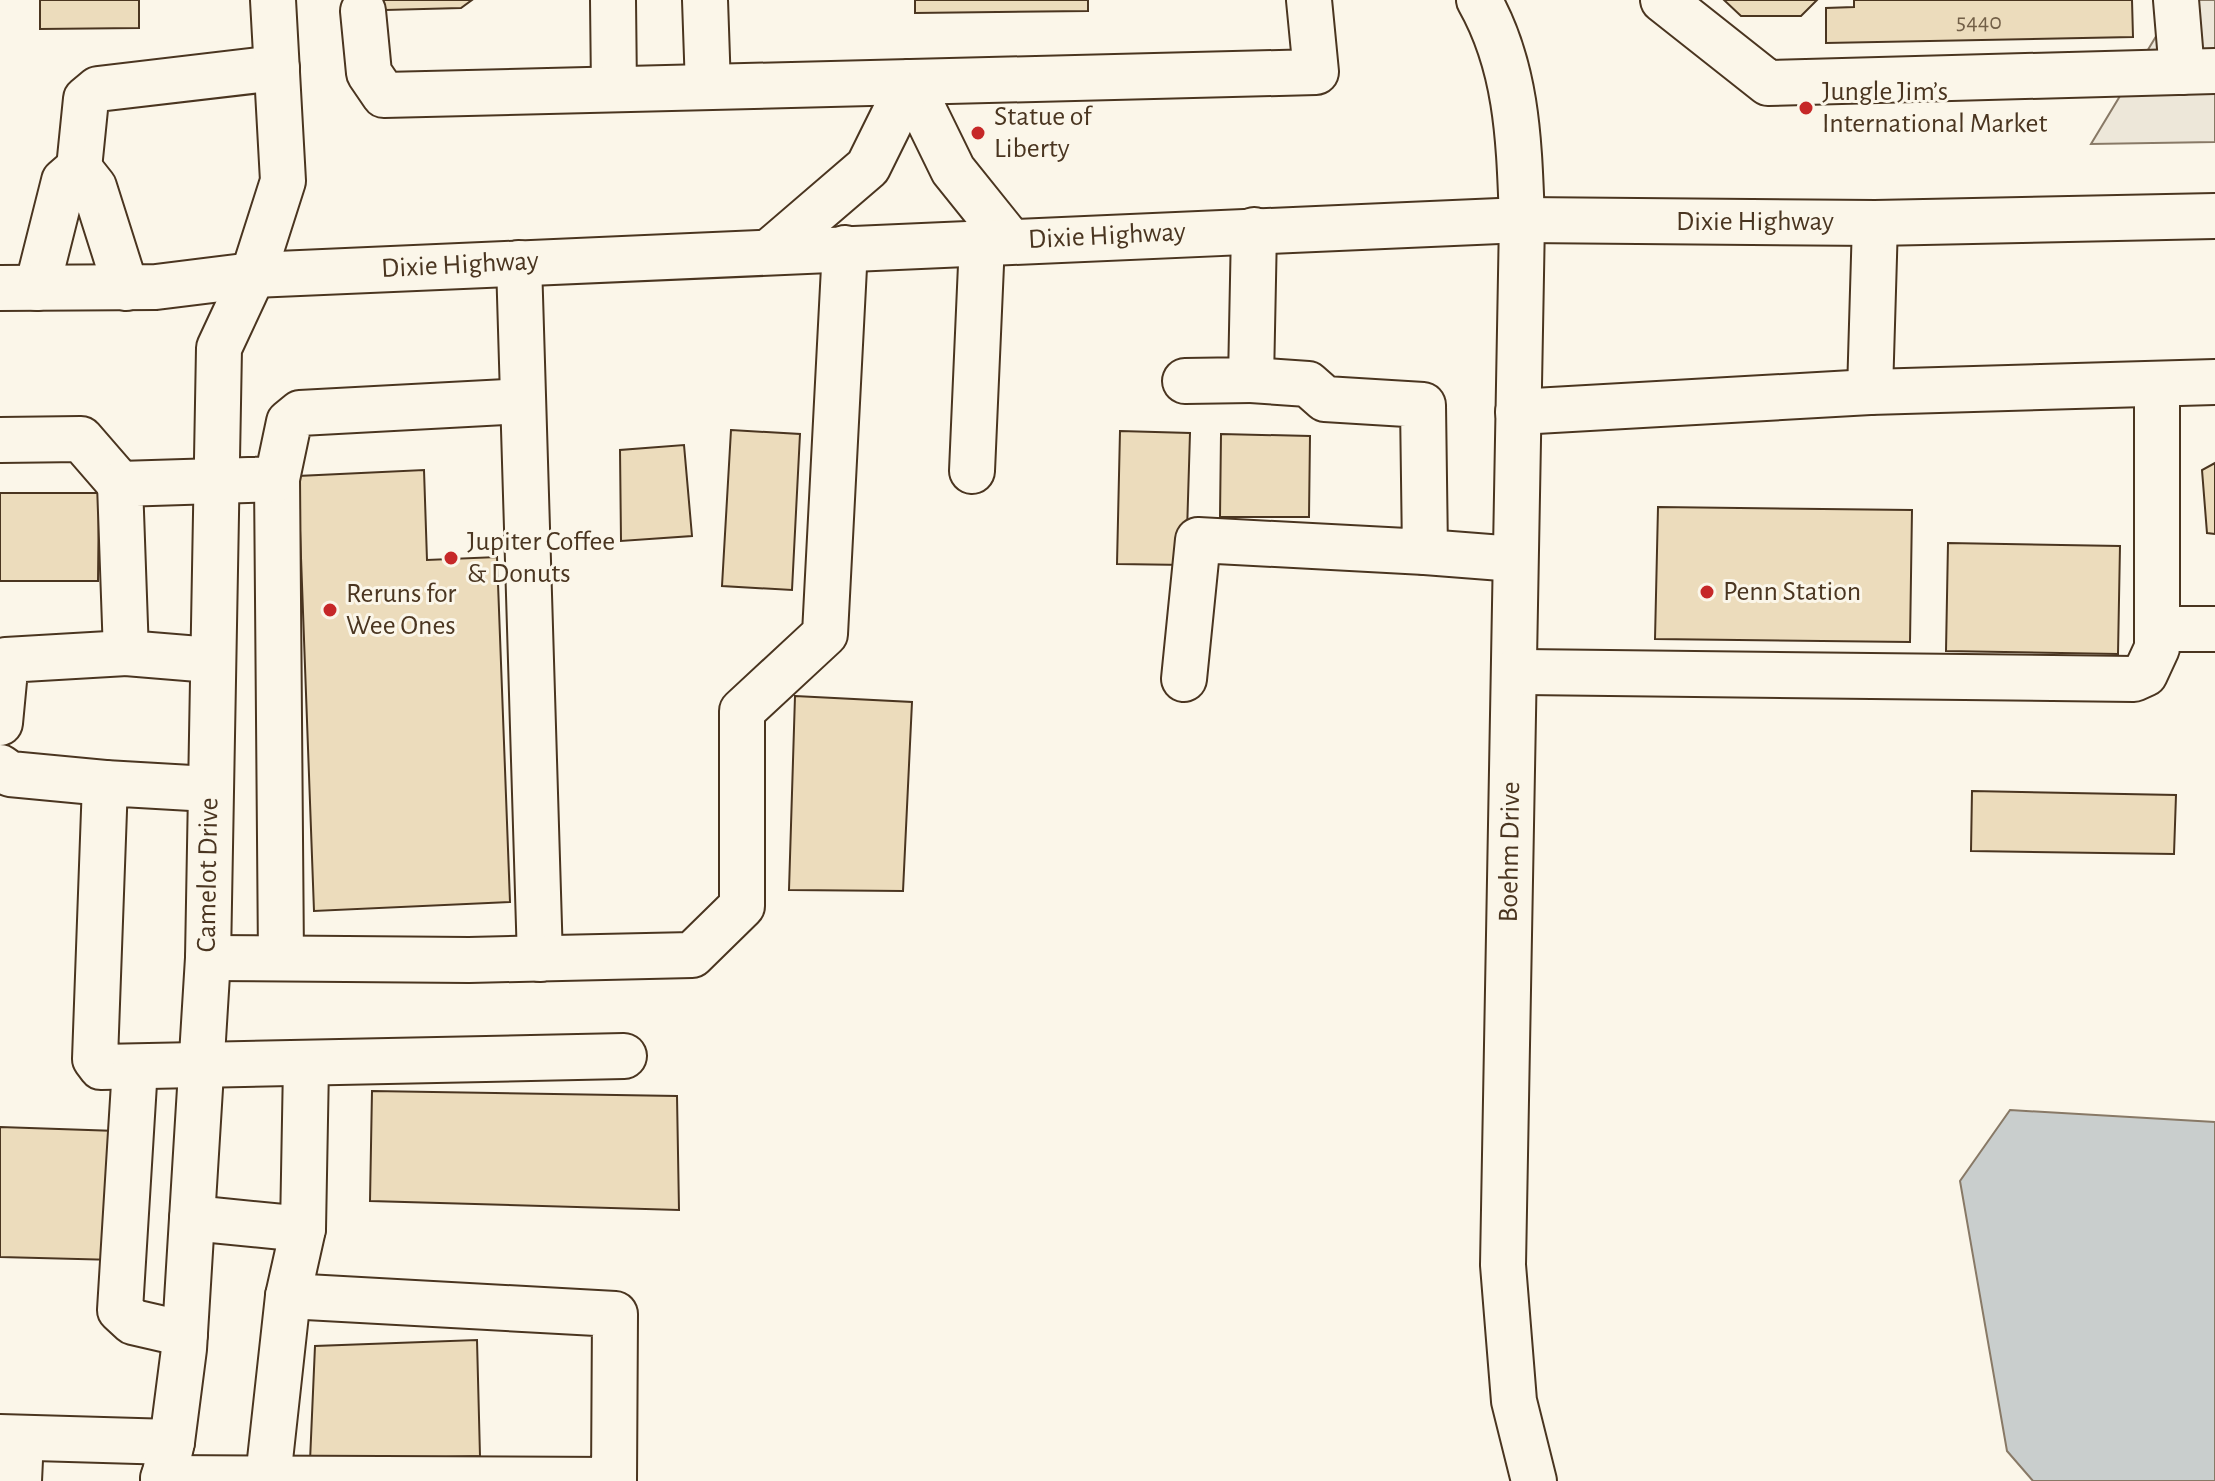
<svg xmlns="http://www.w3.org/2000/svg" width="2215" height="1481" viewBox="0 0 2215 1481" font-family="'Alegreya Sans',sans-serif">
<rect width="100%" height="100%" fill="#fbf6e9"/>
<!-- parking -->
<path fill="#ede7d9" stroke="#887966" stroke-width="2" d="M2178 0H2215V142L2091 144Z"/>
<!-- water -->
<path fill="#c9cecd" stroke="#887966" stroke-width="2" d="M2010 1110 2215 1122V1481H2033L2007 1451 1960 1181Z"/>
<!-- building -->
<g fill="#ecdcbc" stroke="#4a3520" stroke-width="2">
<path d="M40 0H139V28L40 29Z"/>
<path d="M348 0H472L461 8 348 11Z"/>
<path d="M915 0H1088V11L915 13Z"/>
<path d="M1724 0H1817L1801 16H1741Z"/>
<path d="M1854 0H2132L2133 37 1826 43V8L1854 7Z"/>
<path d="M731 430 800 434 792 590 722 586Z"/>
<path d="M1120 431 1190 433 1186 565 1117 564Z"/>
<path d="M1221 434 1310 436 1309 517H1220Z"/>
<path d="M684 445 692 536 621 541 620 450Z"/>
<path d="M2215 463V534L2207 533 2202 470Z"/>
<path d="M424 470 427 560 497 557 510 902 314 911 298 476Z"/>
<path d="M0 493H99L98 581H0Z"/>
<path d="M1658 507 1912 510 1910 642 1655 639Z"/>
<path d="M1948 543 2120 546 2118 654 1946 651Z"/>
<path d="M795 696 912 702 903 891 789 890Z"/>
<path d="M1972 791 2176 795 2174 854 1971 851Z"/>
<path d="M372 1091 677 1096 679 1210 370 1201Z"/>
<path d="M0 1127 117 1131 116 1260 0 1257Z"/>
<path d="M477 1340 480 1456 310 1461 315 1346Z"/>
</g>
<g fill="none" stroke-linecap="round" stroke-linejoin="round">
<!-- minor casing -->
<g stroke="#4a3520" stroke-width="48">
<g id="minor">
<path d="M613 0 614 89"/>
<path d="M705 0 708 87"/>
<path d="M1479 0C1518 69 1519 143 1522 220L1503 1265 1514 1401 1534 1481"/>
<path d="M1663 0 1768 83 2215 71"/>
<path d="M2176 0 2182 72"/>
<path d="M363 11 369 73 384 95 1316 72 1309 0"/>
<path d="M910 82 953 170 1010 241"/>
<path d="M79 168 86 99 98 89 277 68"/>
<path d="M769 252 868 167 910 82"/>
<path d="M519 263 540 959"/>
<path d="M37 288 64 181 79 168 94 187 126 288"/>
<path d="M1185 381 1251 380 1254 230"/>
<path d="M1870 392 1875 223"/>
<path d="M1518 412 1870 392 2215 382"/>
<path d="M0 440 81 439 120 484"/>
<path d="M972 471 982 242"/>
<path d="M277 479 281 958"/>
<path d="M1425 552 1515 559"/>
<path d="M2157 629H2215"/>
<path d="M211 660 126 653 120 484 277 479 289 422 300 413 523 401"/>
<path d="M1514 672 2134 679 2145 674 2157 648V384"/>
<path d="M1184 679 1198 540 1425 552 1423 405 1325 399 1308 384 1251 380"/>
<path d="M0 723 6 660 126 653"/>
<path d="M0 767 10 774 105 783"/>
<path d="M209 789 105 783 95 1059 101 1067 624 1056"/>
<path d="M208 958 469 960 692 955 742 906V711L825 634 845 248"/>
<path d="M135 1067 120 1310 133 1322 185 1334"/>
<path d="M192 1218 303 1229 306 1065"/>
<path d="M0 1437 172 1442"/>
<path d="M163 1478 614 1480 615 1314 288 1296"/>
<path d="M268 1478 288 1296 303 1229"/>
<path d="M19 1481 21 1438"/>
<path d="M163 1481 172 1442 184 1349 208 958 219 348 253 275 283 181 273 0"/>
</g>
</g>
<!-- major casing -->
<g stroke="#4a3520" stroke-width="48">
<path id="major" d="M0 288 156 287 253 275 1522 220 1875 223 2215 216"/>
</g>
<!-- minor -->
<use href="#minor" stroke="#fbf6e9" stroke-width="44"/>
<!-- major -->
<use href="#major" stroke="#fbf6e9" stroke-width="44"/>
</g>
<!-- markers -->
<g fill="#c62828" stroke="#fbf6e9" stroke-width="3">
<circle cx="1806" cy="108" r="8"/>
<circle cx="978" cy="133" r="8"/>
<circle cx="451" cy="558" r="8"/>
<circle cx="1707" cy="592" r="8"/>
<circle cx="330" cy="610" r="8"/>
</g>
<g text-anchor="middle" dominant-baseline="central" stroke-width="6" stroke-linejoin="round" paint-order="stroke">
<!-- number labels -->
<g font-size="24" fill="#725f47">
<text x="1979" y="22">5440</text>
</g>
<!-- poi labels -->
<g font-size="28" fill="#4a3520" stroke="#fbf6e9" text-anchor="start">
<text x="1822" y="92">Jungle Jim’s<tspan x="1822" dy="32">International Market</tspan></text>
<text x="994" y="117">Statue of<tspan x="994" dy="32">Liberty</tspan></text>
<text x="467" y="542">Jupiter Coffee<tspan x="467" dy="32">&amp; Donuts</tspan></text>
<text x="1723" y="592">Penn Station</text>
<text x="346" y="594">Reruns for<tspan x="346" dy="32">Wee Ones</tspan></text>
</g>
<!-- street labels -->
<g font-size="28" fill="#4a3520" stroke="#fbf6e9">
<text x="1755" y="222">Dixie Highway</text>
<text transform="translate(1107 236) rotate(-3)">Dixie Highway</text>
<text transform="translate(460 265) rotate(-3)">Dixie Highway</text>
<text transform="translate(1510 852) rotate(-89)">Boehm Drive</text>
<text transform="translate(208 875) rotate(-89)">Camelot Drive</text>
</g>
</g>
</svg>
